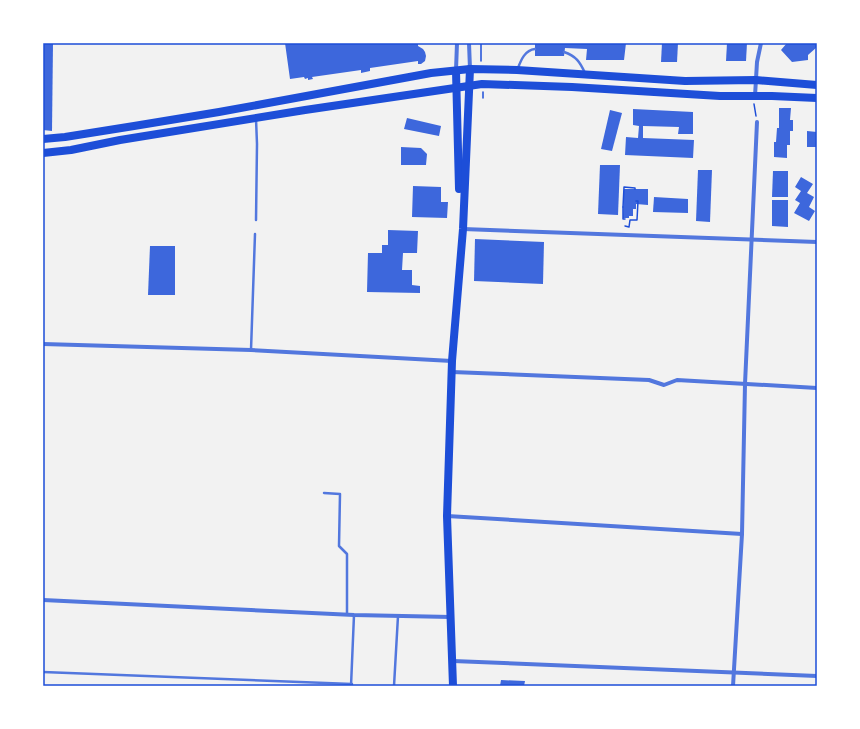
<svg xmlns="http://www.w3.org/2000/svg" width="860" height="729" viewBox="0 0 860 729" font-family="'Varela Round',sans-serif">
<rect width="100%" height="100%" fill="#f2f2f2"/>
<!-- building -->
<g fill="#3d67dc">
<path d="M43 43H53L52 131 43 130Z"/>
<path d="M285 43H418V46L423 49 425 52 426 56 425 61 421 64H418V61L370 68V71L361 73V70L312 77 313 79 308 80V78L305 79 304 77 290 79Z"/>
<path d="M535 43H626L624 60H586L587 49 565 48 564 56H535Z"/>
<path d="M662 43H678L677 62H661Z"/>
<path d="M727 43H747L746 61H726Z"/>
<path d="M787 43H817V47L808 55V60L792 62 781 50Z"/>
<path d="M779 108H791L790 120H793V131H790V145H787V158L774 157V142H776L777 128H779Z"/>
<path d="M633 109 693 112V134H678L679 127 643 126V138L694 140 693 158 625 155 626 137 638 138 639 126 633 125Z"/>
<path d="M610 110 622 113 612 151 601 149Z"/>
<path d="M407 118 441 126 439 136 404 129Z"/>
<path d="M807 131 817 132V147H807Z"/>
<path d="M401 147 421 148 427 154 426 165H401Z"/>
<path d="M600 165H620L618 215 598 214Z"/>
<path d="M698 170H712L710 222 696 221Z"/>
<path d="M773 171H788V197H772Z"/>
<path d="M801 177 813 184 807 193 814 197 809 207 815 211 809 221 794 213 800 203 795 200 801 191 795 187Z"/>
<path d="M413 186 441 187V202H448L447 218 412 217Z"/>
<path d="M624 189H648V205L636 204V209H633V216H629V218H623Z"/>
<path d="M654 197 688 199V213L653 212Z"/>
<path d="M772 200H788V227L772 226Z"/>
<path d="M388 230 418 231 417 253H403L402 270H412V285L420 286V293L367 292 368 253H382V245H388Z"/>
<path d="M475 239 544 242 543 284 474 281Z"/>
<path d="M150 246H175V295H148Z"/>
<path d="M501 680 525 681 524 686H500Z"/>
</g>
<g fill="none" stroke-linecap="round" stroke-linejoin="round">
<!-- path -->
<g stroke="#1d4ed8" stroke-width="1.5">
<path d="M481 43V61"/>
<path d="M483 92V98"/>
<path d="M754 104 756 116"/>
<path d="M623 207 624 187 635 188V189"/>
<path d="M623 207V219H625"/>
<path d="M625 226 629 227 630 220H637L638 201H636"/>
</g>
<!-- service -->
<g stroke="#5277de" stroke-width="2.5">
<path d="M564 52C576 56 580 62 585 73"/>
<path d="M518 68C521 60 525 50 535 49"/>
<path d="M256 220 257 144 256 119"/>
<path d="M251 350 255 234"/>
<path d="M324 493 340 494 339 546 347 554V614"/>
<path d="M43 672 352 684"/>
<path d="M351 686 354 615"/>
<path d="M394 686 398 616"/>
</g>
<!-- minor -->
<g stroke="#5277de" stroke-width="4">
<path d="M469 43 470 69"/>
<path d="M456 70 457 43"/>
<path d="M755 96 757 62 761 43"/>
<path d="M463 229 817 242"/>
<path d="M43 344 251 350 452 361"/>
<path d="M452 372 649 380 664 385 677 380 817 388"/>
<path d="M447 516 742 534"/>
<path d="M43 600 354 615 451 617"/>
<path d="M453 661 817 676"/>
<path d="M733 686 742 534 745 384 757 122"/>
</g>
<!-- primary -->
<g stroke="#1d4ed8" stroke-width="8">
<path d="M456 71 459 189"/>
<path d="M453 686 447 516 452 361 463 229 470 69"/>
</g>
<!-- trunk -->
<g stroke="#1d4ed8" stroke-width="8">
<path d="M43 139 65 137 134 126 219 112 431 73 470 69 517 70 685 81 756 80 817 85"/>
<path d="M43 153 71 150 120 140 305 110 482 84 572 87 720 96H772L817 98"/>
</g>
</g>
<!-- border -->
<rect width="860" height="729" fill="none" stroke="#ffffff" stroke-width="88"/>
<rect x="44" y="44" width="772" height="641" fill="none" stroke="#1d4ed8" stroke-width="1.5"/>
</svg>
